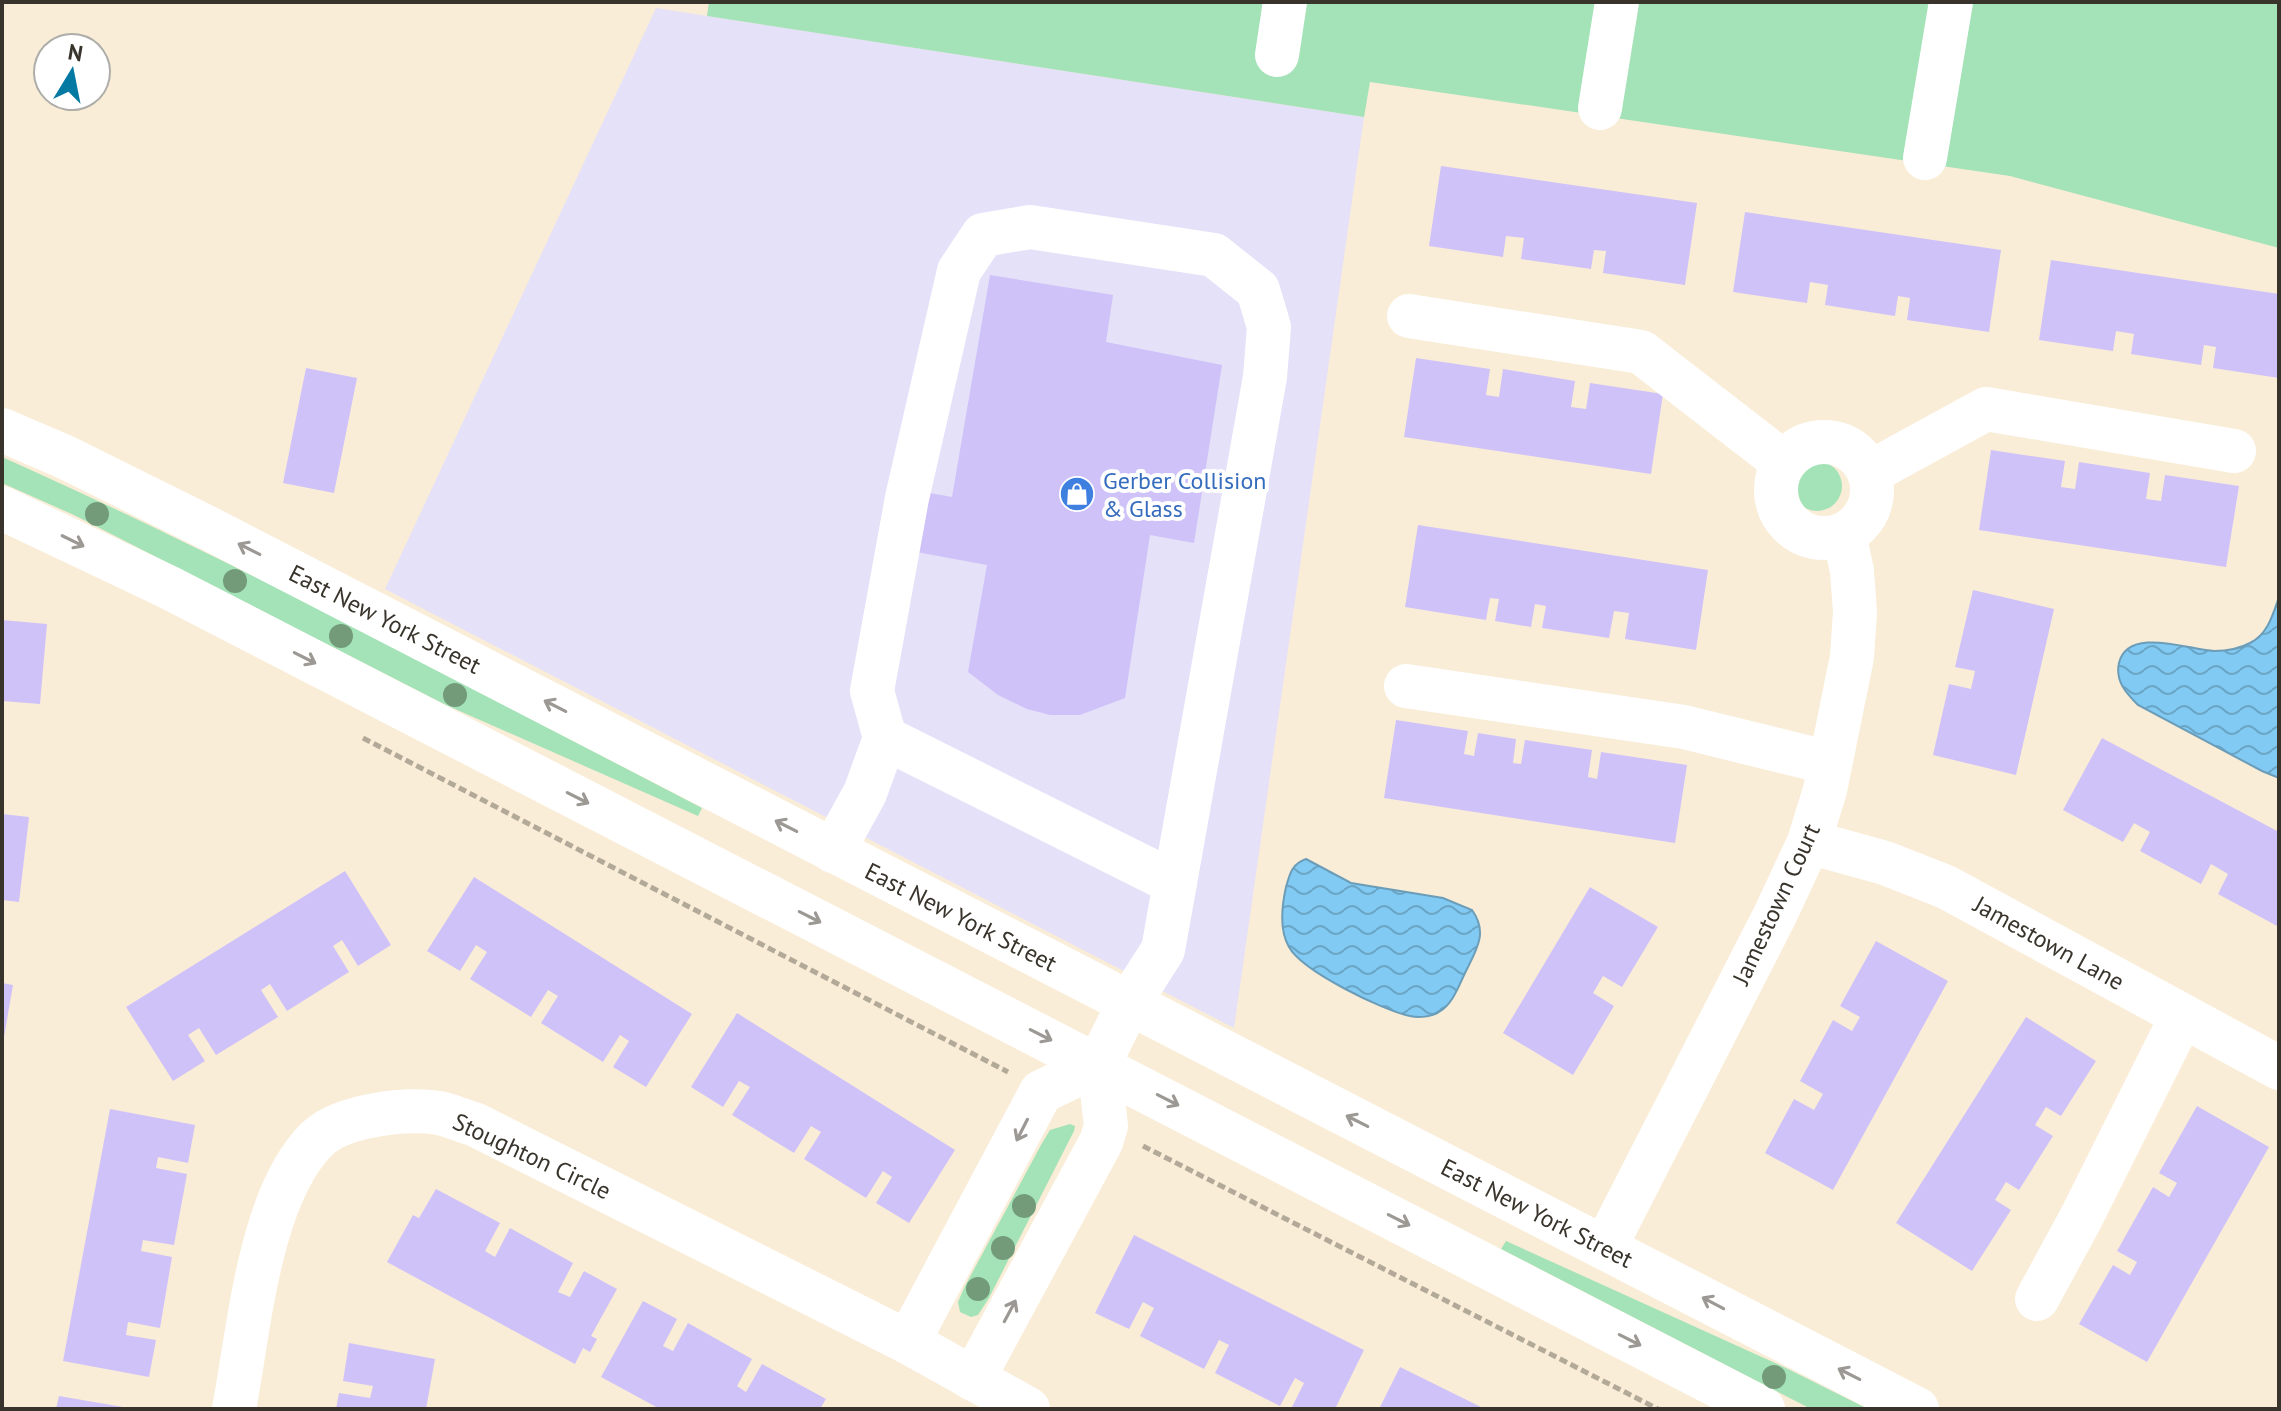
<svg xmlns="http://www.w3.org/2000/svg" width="2281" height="1411" viewBox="0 0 2281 1411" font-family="'PT Sans',sans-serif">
<defs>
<pattern id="water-waves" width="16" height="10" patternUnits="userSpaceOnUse" patternTransform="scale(2)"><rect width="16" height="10" fill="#81caf4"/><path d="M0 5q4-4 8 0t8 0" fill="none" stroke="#6ba5c6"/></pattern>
</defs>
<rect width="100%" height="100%" fill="#faedd7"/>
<!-- commercial -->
<path fill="#e5e1f8" d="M656 8 1364 117 1234 1028 385 589Z"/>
<!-- green -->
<g fill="#a4e2b7">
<path d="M709 2H2279V248L2010 176 1370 82 1364 117 707 16Z"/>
<path d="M2 457C240 563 470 688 702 808L698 816 446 705 74 515 2 483Z"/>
<circle cx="1817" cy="486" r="25"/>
<path d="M1070 1124 1075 1126 1074 1131 989 1298 978 1315 971 1317 960 1312 958 1302 965 1286 1041 1145 1050 1130Z"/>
<path d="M1506 1241 1786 1368 1868 1409H1811L1501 1249Z"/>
</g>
<!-- water -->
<g fill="url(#water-waves)" stroke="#6b9db8" stroke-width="2">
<path d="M2279 597V778L2262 771 2138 705C2126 693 2115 681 2119 663 2128 626 2190 650 2214 651 2227 651 2239 649 2250 643 2268 634 2273 614 2279 597Z"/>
<path d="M1306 859 1351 883 1443 898 1472 910C1488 932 1477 949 1466 971 1459 985 1453 1004 1439 1012 1432 1017 1418 1018 1410 1016 1382 1010 1302 971 1289 947 1279 930 1282 905 1286 887 1290 873 1292 864 1306 859Z"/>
</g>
<!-- building -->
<g fill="#cfc2f9">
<path d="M1441 166 1697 203 1685 285 1603 273 1606 251 1594 250 1591 269 1521 259 1524 238 1506 236 1503 257 1429 246Z"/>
<path d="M1745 212 2001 250 1989 332 1907 320 1910 298 1898 296 1895 316 1825 305 1828 285 1810 282 1807 303 1733 292Z"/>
<path d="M2051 260 2279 294V378L2213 368 2216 347 2204 345 2201 365 2131 354 2134 334 2116 331 2113 351 2039 340Z"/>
<path d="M990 275 1113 295 1106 342 1222 365 1194 543 1150 535 1125 698 1080 715H1050L1027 709 998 695 968 672 987 565 911 551 924 492 952 497Z"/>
<path d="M1416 358 1490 369 1486 395 1499 397 1503 369 1575 381 1571 407 1586 409 1590 383 1663 394 1651 474 1404 437Z"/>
<path d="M306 368 357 378 334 493 283 483Z"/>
<path d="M1991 450 2065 461 2061 487 2075 489 2079 462 2150 473 2146 499 2161 501 2165 475 2239 486 2226 567 1979 530Z"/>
<path d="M1418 525 1708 570 1696 650 1625 639 1629 613 1614 611 1609 638 1542 628 1546 606 1535 604 1531 627 1495 621 1499 599 1490 598 1486 620 1405 607Z"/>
<path d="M1973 590 2054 609 2016 775 1933 755 1949 684 1971 689 1975 671 1955 667Z"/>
<path d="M2 620 47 624 40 704 2 701Z"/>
<path d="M1396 720 1468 731 1464 754 1474 756 1478 733 1516 739 1513 763 1521 764 1525 740 1592 750 1588 777 1597 779 1601 752 1687 765 1675 843 1384 798Z"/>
<path d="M2102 738 2279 832V927L2218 894 2228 874 2211 864 2201 884 2140 851 2150 832 2134 823 2123 842 2063 810Z"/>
<path d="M2 814 29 817 19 902 2 900Z"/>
<path d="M345 871 391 945 358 966 342 940 333 946 349 972 287 1011 270 984 261 990 278 1017 216 1055 199 1028 188 1035 205 1061 173 1081 126 1007Z"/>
<path d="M474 877 692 1014 646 1087 613 1067 629 1041 620 1035 603 1062 541 1023 558 996 548 990 531 1017 470 979 487 952 476 945 460 971 427 951Z"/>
<path d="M1590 887 1658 927 1622 987 1603 976 1593 993 1614 1006 1573 1075 1503 1033Z"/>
<path d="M1876 941 1948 981 1833 1190 1765 1153 1794 1099 1814 1110 1823 1094 1800 1081 1833 1020 1852 1031 1860 1017 1840 1006Z"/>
<path d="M2 983 13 985 4 1037H2Z"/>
<path d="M737 1013 955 1150 909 1223 876 1203 892 1177 883 1171 866 1198 804 1159 821 1132 811 1126 794 1153 732 1115 750 1087 739 1081 723 1107 691 1087Z"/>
<path d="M2026 1017 2096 1061 2061 1116 2046 1107 2035 1125 2053 1136 2019 1190 2006 1182 1995 1200 2011 1210 1972 1271 1896 1223Z"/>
<path d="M2197 1106 2269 1147 2147 1362 2079 1324 2113 1265 2130 1275 2137 1262 2117 1251 2153 1187 2169 1197 2177 1183 2159 1173Z"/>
<path d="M110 1109 195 1125 188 1163 158 1157 156 1168 187 1174 174 1245 143 1240 141 1251 172 1257 160 1328 128 1322 126 1335 156 1340 149 1377 63 1361Z"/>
<path d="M436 1189 500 1223 485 1251 495 1257 510 1228 573 1263 558 1292 570 1297 584 1271 617 1289 591 1336 597 1339 590 1352 583 1348 575 1364 387 1262 413 1215 419 1218Z"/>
<path d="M1134 1235 1364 1350 1335 1409H1291L1304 1383 1295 1378 1280 1406 1215 1373 1229 1345 1219 1340 1204 1369 1140 1336 1154 1308 1143 1302 1129 1329 1095 1313Z"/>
<path d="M643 1301 677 1319 663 1346 673 1351 688 1323 752 1359 737 1386 746 1392 762 1364 826 1399 820 1409H660L601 1377Z"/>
<path d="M349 1343 435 1359 426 1409H336L339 1393 370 1398 373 1386 343 1381Z"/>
<path d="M1400 1367 1485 1409H1379Z"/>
<path d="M59 1396 123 1407V1409H56Z"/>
</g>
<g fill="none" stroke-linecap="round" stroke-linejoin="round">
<!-- path -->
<g stroke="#b3a998" stroke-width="5" stroke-dasharray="8 4" stroke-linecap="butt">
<path d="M363 738 1008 1072"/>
<path d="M1143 1146 1658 1409"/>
</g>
<!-- minor -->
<g stroke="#fff" stroke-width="44">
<path d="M1277 55 1285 2"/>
<path d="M1600 108 1617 2"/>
<path d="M1925 158 1951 2"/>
<path d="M1409 316 1641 352 1783 462"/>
<circle cx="1824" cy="490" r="48"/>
<path d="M1869 473 1986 409 2234 451"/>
<path d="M1406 686 1684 727 1830 763"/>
<path d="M885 738 872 691 907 498 959 271 983 235 1030 227 1214 255 1258 290 1269 327 1265 377 1163 950 1129 1003 1099 1064 1106 1126 1101 1142 973 1379"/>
<path d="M1809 842 1885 863 1946 887 2279 1068"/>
<path d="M833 851 865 793 885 738 1175 883"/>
<path d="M1605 1247 1775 915 1809 842 1825 790 1852 657 1855 612 1852 571 1844 534"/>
<path d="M2037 1299 2081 1218 2182 1016"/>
<path d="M908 1342 1041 1092 1099 1064"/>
<path d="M234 1409C249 1331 259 1196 317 1139 342 1115 405 1108 439 1113 450 1115 462 1121 474 1124L908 1342 1028 1409"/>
</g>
<!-- major -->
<g stroke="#fff" stroke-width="44">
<path d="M2 430 65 457 210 529 1917 1409"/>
<path d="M2 508 168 587 1763 1409"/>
</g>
</g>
<!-- trees -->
<g fill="#739b7a">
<circle cx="97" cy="514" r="12"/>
<circle cx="235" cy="581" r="12"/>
<circle cx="341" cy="636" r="12"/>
<circle cx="455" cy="695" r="12"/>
<circle cx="1024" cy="1206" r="12"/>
<circle cx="1003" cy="1248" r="12"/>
<circle cx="978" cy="1289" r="12"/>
<circle cx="1774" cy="1377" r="12"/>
</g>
<!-- one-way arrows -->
<defs><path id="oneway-shaft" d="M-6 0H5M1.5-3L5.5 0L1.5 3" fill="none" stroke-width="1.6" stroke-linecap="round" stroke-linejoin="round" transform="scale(2)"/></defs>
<g stroke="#9c9995">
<use href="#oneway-shaft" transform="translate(73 541) rotate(26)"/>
<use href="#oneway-shaft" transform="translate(249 549) rotate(-153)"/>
<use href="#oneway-shaft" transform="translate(305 658) rotate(27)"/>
<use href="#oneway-shaft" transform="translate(555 706) rotate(-153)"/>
<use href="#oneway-shaft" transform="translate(578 798) rotate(27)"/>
<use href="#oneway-shaft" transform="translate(786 826) rotate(-153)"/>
<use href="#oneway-shaft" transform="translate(810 917) rotate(27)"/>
<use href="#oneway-shaft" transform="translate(1041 1035) rotate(27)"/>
<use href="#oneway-shaft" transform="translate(1168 1100) rotate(27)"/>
<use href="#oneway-shaft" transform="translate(1357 1121) rotate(-153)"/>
<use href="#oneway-shaft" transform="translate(1022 1130) rotate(117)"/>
<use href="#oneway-shaft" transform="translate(1399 1220) rotate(27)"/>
<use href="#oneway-shaft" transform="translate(1713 1303) rotate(-152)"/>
<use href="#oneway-shaft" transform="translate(1010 1311) rotate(-62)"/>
<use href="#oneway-shaft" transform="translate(1630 1340) rotate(27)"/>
<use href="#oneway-shaft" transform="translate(1849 1374) rotate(-153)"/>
</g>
<!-- icons -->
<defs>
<g id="shop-disc" transform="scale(1.8)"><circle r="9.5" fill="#3f7fe0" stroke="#fff"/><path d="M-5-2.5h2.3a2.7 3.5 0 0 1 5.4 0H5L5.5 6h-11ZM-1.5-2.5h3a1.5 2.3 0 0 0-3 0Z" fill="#fff"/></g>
</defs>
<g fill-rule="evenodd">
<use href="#shop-disc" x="1077" y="494"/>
</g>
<g text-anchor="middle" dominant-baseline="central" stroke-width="8" stroke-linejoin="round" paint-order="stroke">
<!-- shop labels -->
<g font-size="24" fill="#366cbe" stroke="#fff" text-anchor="start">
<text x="1103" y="480">Gerber Collision<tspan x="1103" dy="28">&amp; Glass</tspan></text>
</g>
<!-- street labels -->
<g font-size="24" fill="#38332b" stroke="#fff">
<text transform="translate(385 619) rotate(27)">East New York Street</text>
<text transform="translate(1776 904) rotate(-65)">Jamestown Court</text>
<text transform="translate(961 917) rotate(27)">East New York Street</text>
<text transform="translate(2049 943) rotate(29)">Jamestown Lane</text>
<text transform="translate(532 1156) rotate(25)">Stoughton Circle</text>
<text transform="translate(1537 1213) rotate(27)">East New York Street</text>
</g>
</g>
<!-- border -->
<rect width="2281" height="1411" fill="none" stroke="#38332b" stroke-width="8"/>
<!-- north arrow -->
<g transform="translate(72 72) rotate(10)"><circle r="38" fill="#ffffff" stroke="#afadaa" stroke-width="2"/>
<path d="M0-6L14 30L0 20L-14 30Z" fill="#047aa2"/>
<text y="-12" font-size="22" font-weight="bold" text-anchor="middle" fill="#38332b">N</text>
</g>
</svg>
